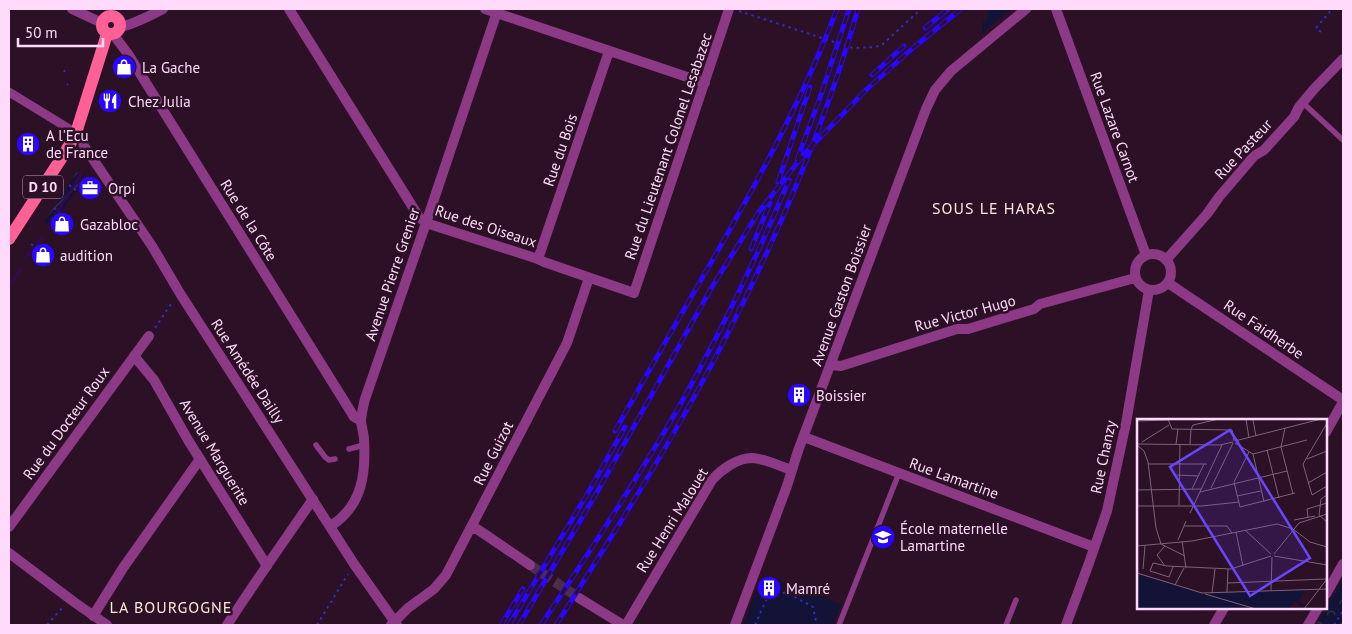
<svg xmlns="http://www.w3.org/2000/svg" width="1352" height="634" viewBox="0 0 1352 634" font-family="'PT Sans',sans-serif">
<defs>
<pattern id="forest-crowns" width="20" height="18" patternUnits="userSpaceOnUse" patternTransform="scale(1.25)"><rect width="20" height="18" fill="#121336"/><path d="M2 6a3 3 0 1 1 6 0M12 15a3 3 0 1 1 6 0" fill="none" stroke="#363554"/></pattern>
<pattern id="garden-furrows" width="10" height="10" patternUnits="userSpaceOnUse" patternTransform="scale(1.25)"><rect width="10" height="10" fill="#121336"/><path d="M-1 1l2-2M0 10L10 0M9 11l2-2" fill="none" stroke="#363554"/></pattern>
</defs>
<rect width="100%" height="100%" fill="#2c1026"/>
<!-- green -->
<g fill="#121336">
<path d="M993 9H1011L982 33 983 22 988 17V12Z"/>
<path d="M780 581 841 604 833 625H743L756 591 774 597Z"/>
</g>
<!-- forest -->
<path fill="url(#forest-crowns)" d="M1343 578V625H1316Z"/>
<!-- garden -->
<path fill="url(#garden-furrows)" d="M77 172 85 176 52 227 44 222Z"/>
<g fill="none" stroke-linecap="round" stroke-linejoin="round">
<!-- stream -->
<g stroke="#36084c" stroke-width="3">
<path d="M49 225 81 174"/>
<path d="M26 257 43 238"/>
<path d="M9 287 21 269"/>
</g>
<!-- minor-tunnel -->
<path stroke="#4c2e46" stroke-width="10" stroke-dasharray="10 5" stroke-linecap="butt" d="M530 565 579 598"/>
<!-- path -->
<g stroke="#2b2fc3" stroke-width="2" stroke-dasharray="2.5 4" stroke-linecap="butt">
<path d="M739 11 853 48 876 47 883 44 921 9"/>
<path d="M1321 32 1316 28 1332 9"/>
<path d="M64 72 65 70"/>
<path d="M67 84 68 85"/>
<path d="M69 185 76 190"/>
<path d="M54 208 61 213"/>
<path d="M31 244 39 249"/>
<path d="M155 328 173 301"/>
<path d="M47 625 63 607"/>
<path d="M317 625 348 574"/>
<path d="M755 625 766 600 786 592 813 607 816 622 814 625"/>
<path d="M1334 625 1343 611"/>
</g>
<!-- service -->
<g stroke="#8c3986" stroke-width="5.5">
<path d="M1303 103 1343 140"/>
<path d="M316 445 325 457 329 460 335 459"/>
<path d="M349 449 364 445"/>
<path d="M839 625 899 473"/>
<path d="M1006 625 1016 600"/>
</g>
<!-- pedestrian -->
<path stroke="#8c3986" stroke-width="9" d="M9 92 76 133"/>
<!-- minor -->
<g stroke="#8c3986" stroke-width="10">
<path d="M72 9 102 23"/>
<path d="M289 9 419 217 426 223 538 259 544 262 634 293 729 9"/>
<path d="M485 9 705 83"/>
<path d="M120 27C135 24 149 16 163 9"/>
<path d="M113 34 128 54 351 412 354 417 361 421"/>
<path d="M76 133 82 139 84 146 152 246 181 295 354 564 397 625"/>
<circle cx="1153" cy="272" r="18"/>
<path d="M538 259 607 57 610 52"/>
<path d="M1166 260 1207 214 1219 197 1254 156 1264 150 1294 117 1299 107 1314 89 1343 59"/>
<path d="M1168 283 1343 400"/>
<path d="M134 356 154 380 188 440 267 566"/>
<path d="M831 365 841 366 957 329H968L1034 309 1040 304 1135 278"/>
<path d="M1326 432 1343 402"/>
<path d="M804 437 1094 547"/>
<path d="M331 526C363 505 366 473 364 438 363 432 362 427 361 422 361 415 363 407 365 399L426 223 498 9"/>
<path d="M9 527 149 336"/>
<path d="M471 529H477L530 565"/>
<path d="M9 553 74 602 107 625"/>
<path d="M1326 594 1343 564"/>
<path d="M579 598 623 625"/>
<path d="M93 616 123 568 200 459"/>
<path d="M227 625C255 582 284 541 313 499"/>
<path d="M391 625 408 608 434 589 446 575 567 343 589 278"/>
<path d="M626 625 712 480C721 470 738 457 753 458 766 459 779 466 792 470"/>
<path d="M1214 625 1224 608"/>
<path d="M1308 625 1318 608"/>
</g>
<!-- tertiary -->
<g stroke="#8c3986" stroke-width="10">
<path d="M1056 9 1146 255"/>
<path d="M735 625 787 486 798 451 926 109 935 90 951 71 1026 9"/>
<path d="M1066 625 1089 563 1107 511 1126 423 1149 290"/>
</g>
<!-- primary -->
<g stroke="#ff6197" stroke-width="12">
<circle cx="111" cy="25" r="9"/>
<path d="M9 239 66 151 76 133 107 34"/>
</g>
<!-- rail casing -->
<g stroke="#2806ff" stroke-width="5">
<g id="rail">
<path d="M925 28 948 9"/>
<path d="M872 75 904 46"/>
<path d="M797 160 822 92 849 9"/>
<path d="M778 182 810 87"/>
<path d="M751 249 770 203"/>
<path d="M615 431C643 381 672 330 701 280 752 192 801 104 837 9"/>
<path d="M501 625 523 589"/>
<path d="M509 625 589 491 625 427"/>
<path d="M519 625 596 494 712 287 758 213 805 153 867 89 914 47 961 9"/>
<path d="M541 625C589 553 637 480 680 405 721 332 757 257 789 180"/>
<path d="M556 625C618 527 680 429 732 325 783 224 827 118 858 9"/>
</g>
</g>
<!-- rail -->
<use href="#rail" stroke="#2c1026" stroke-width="3" stroke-dasharray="9" stroke-linecap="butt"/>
</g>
<!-- icons -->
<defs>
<g id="shop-disc" transform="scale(1.25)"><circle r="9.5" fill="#2806ff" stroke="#2c1026"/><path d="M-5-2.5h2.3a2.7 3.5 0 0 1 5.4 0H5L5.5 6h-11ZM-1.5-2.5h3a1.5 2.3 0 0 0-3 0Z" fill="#fff"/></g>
<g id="restaurant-disc" transform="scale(1.25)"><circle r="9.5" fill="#2806ff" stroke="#2c1026"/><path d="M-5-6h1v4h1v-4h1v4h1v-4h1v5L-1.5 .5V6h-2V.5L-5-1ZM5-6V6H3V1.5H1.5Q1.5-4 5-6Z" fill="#fff"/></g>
<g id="building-disc" transform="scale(1.25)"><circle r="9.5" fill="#2806ff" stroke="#2c1026"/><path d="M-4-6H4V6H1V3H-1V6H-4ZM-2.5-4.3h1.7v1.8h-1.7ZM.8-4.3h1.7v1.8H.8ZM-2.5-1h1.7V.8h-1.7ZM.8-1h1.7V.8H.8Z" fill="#fff"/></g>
<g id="office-disc" transform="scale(1.25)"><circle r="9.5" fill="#2806ff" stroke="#2c1026"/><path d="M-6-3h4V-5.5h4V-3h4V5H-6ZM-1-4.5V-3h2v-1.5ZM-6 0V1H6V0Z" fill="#fff"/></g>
<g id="school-disc" transform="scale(1.25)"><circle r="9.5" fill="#2806ff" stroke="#2c1026"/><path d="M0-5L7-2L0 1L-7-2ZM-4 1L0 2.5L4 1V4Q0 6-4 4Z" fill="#fff"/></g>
</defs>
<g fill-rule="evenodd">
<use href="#shop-disc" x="124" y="67"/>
<use href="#restaurant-disc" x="110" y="101"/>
<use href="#building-disc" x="28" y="144"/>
<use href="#office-disc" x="90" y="188"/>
<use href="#shop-disc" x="62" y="224"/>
<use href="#shop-disc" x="43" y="255"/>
<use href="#building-disc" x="799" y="395"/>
<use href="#school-disc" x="883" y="537"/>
<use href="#building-disc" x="769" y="588"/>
</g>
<g text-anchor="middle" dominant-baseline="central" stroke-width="5" stroke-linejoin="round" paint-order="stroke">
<!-- shield labels -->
<rect fill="#2c1026" stroke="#c09dba" stroke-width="1" x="23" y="175.5" width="40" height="23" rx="4"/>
<g font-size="14" font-weight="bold" fill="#ffdafa">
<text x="43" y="187">D 10</text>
</g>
<!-- poi labels -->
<g font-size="15" fill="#ffdafa" stroke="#2c1026" text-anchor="start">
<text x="142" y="67">La Gache</text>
<text x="128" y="101">Chez Julia</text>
<text x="46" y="135">A l'Ecu<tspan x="46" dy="17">de France</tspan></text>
<text x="108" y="188">Orpi</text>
<text x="80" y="224">Gazabloc</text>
<text x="60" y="255">audition</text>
<text x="816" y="395">Boissier</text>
<text x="900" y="528">École maternelle<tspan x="900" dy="17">Lamartine</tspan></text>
<text x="786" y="588">Mamré</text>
</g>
<!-- street labels -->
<g font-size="15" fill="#ffdafa" stroke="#2c1026">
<text transform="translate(1115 127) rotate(70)">Rue Lazare Carnot</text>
<text transform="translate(668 146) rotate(-71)">Rue du Lieutenant Colonel Lesabazec</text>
<text transform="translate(1243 149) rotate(-47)">Rue Pasteur</text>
<text transform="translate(560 150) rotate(-71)">Rue du Bois</text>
<text transform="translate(249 220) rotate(58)">Rue de la Côte</text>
<text transform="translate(486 226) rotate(18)">Rue des Oiseaux</text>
<text transform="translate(392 274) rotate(-71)">Avenue Pierre Grenier</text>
<text transform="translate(841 295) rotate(-70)">Avenue Gaston Boissier</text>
<text transform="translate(965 313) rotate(-15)">Rue Victor Hugo</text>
<text transform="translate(1264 329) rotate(34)">Rue Faidherbe</text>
<text transform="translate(248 371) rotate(57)">Rue Amédée Dailly</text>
<text transform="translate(66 423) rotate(-54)">Rue du Docteur Roux</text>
<text transform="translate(215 452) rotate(59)">Avenue Marguerite</text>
<text transform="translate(493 453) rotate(-63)">Rue Guizot</text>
<text transform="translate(1103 457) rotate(-78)">Rue Chanzy</text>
<text transform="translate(954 478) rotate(20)">Rue Lamartine</text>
<text transform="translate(672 520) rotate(-58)">Rue Henri Malouet</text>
</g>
<!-- neighbourhood labels -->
<g font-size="16" letter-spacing="1" fill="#ffeadc" stroke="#2c1026">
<text x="994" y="208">SOUS LE HARAS</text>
<text x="171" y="607">LA BOURGOGNE</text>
</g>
</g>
<!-- overview -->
<g transform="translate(1137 419)">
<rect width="190" height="190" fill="#2c1026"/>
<path d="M0 155 74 177 75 174 169 171 161 182 168 187 162 190 164 187 158 182 152 190H0Z" fill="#121336"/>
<path fill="none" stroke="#80617b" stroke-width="1" d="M31 0 35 10 95 11 97 22M109 0 112 19M116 1 119 17M0 2 31 1M190 4 166 45 175 76 190 67M148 9 144 28 156 75M54 10 56 6 82 0M98 22 184 0M5 23 32 6M98 24 116 35 127 83M0 25 83 26 96 23M39 25 41 10M53 25 54 10M0 26 7 32 11 43 19 109 24 125M130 31 142 79M112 33 97 63 103 88 158 74M116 35 170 21M170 40 190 32M11 45H70M40 56 61 57M171 64 190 53M74 69 96 24M55 70 67 45M0 71 64 70M63 73 150 52M190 76 184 80 182 96 190 103M100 77 124 72M42 86 43 25M0 87H65L102 83M53 94 85 26M171 98 170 90 190 84M157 101 178 97M47 107H90L95 114M108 111 134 135M99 113 106 147M41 121 49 102M45 122 49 149M24 125 48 137M0 127 55 122 140 105 156 110 173 123 190 128M28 127 20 136 28 147M137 135 162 104 190 95M137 137 190 146M36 148 32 158 13 152 16 144 30 147 94 150 134 137M6 150 8 127M0 154 65 174 190 170M91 164 189 160M38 166 47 149M134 171 135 138M90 173 91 150M75 174 78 150M68 175 119 190M167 190 190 160"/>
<path fill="#6846fe" fill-opacity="0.15" stroke="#6846fe" stroke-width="2.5" d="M93 11 173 139 113 177 33 48Z"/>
<rect width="190" height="190" fill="none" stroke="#ffdafa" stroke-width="2.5"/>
</g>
<!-- border -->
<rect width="1352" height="634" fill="none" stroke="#ffdafa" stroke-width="20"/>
<!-- scale -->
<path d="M18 38v8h85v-8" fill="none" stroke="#ffdafa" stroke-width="2.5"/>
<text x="25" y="38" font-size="15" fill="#ffdafa" stroke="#2c1026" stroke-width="4" paint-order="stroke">50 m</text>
</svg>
